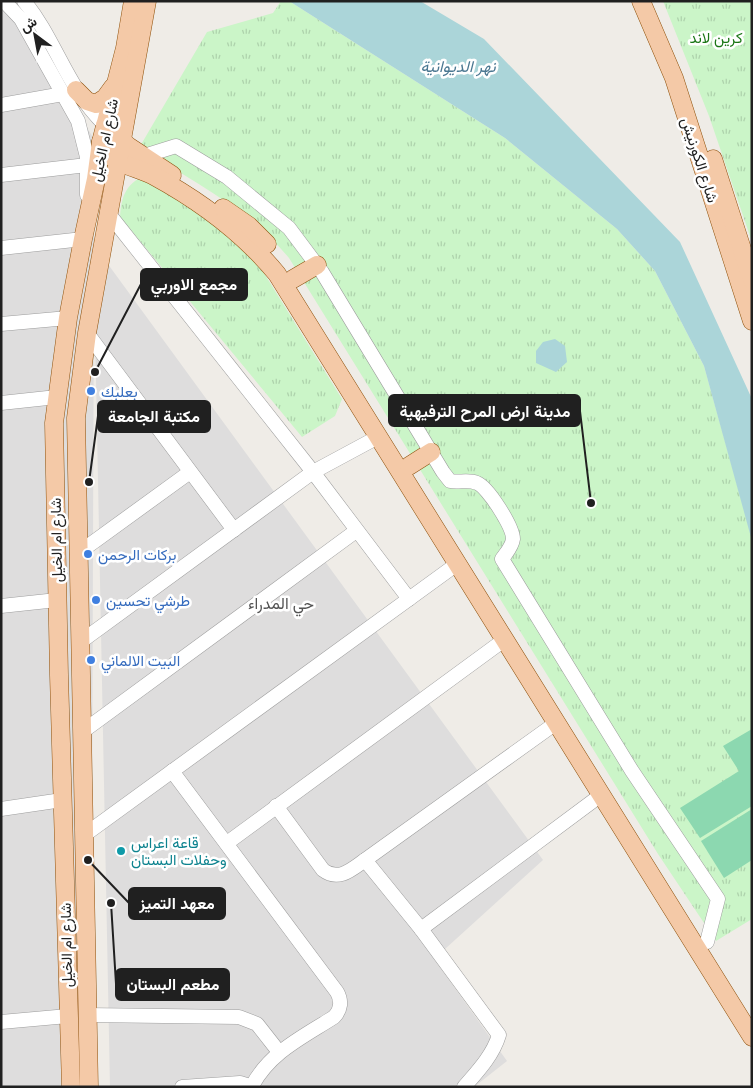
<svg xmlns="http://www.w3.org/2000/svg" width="753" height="1088" viewBox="0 0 753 1088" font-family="Montserrat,Vazirmatn,sans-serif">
<defs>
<pattern id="park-tufts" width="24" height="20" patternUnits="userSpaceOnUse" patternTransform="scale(1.25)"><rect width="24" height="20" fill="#cbf5c8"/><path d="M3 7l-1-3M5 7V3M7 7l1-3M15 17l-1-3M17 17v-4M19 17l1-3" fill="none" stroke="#aed2ac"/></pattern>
</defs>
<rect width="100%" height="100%" fill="#efece7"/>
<!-- residential -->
<path fill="#dedddd" d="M1 1H8L94 139V245L543 860 434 959 507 1061 474 1087H110L94 278 91 1087H1Z"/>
<!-- park -->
<g fill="url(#park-tufts)">
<path d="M281 1H289L505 138 617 229 655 271 704 366 752 538V919L716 941 658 854 289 258C249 210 192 180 139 148L207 32 273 13Z"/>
<path d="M663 1H752V242L709 116Z"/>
<path d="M138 179 159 182 218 228 259 265 342 399 335 416 302 437 130 229 120 225C120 208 121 189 138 179Z"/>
</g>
<!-- pitch -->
<g fill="#8cd8b0">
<path d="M752 729V806L700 838 680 808 739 771 723 746Z"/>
<path d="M752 809V860L724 878 701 841Z"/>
</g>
<!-- water -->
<g fill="#abd5d9">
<path d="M289 1H420L484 39 680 242 752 399V541L704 366 655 271 617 229 505 138Z"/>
<path d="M555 339 565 346 567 362 556 372 536 363V351L543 342Z"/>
</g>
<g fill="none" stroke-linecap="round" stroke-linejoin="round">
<!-- minor casing -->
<g stroke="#9d9d9d" stroke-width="15">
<g id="minor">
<path d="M4 1 21 19 78 121 87 157V195"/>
<path d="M24 1C56 40 66 87 105 125"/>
<path d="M1 105 63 94"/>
<path d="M144 156 176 146 227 177 289 228 322 272 443 472 450 481C459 483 468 479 477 483 488 487 513 527 513 539 512 547 506 553 502 559L632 771 718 899 707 942"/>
<path d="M1 175 87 165"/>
<path d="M109 214 313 472 409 599"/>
<path d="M1 248 83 239"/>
<path d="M1 324 68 318"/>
<path d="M87 333 234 530"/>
<path d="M1 403 57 397"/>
<path d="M77 554 190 472"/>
<path d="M1 606 57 600"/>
<path d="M79 643 313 472 378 437"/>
<path d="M82 732 356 531"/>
<path d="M172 771 337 992C342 1001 341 1010 334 1017 303 1037 270 1052 252 1086"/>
<path d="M276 806 323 870C339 882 352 869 365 860L556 723"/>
<path d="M1 809 62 800"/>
<path d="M83 836 457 564"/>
<path d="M227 843 504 640"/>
<path d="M365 860 421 929 499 1035C493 1055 478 1071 464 1087"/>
<path d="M421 929 601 795"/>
<path d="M87 1015 239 1017 257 1024 279 1052"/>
<path d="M1 1022 68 1016"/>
<path d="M182 1087 240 1083 253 1087"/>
</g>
</g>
<!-- major casing -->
<g stroke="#8f520d" stroke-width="19">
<g id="major">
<path d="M641 1 674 78 752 321"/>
<path d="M76 90 87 101 96 104 105 98 113 87"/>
<path d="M105 125 128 146 172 175"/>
<path d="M101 142C109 165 135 166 154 176 200 201 244 234 277 274L752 1037"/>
<path d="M713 159 752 280"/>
<path d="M223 208 249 226 267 244"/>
<path d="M293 279 317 265"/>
<path d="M409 466 431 452"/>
<path d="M71 1087 59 675 54 423 68 318 83 239 96 179 101 142 125 48 133 1"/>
<path d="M89 1087 76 418 87 333 147 1"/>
</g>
</g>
<!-- minor -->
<use href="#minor" stroke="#fff" stroke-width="14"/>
<!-- major -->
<use href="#major" stroke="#f4c9a7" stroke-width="18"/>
</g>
<!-- markers -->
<g fill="#3f7fe0" stroke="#fff" stroke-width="2">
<circle cx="91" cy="391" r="5"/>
<circle cx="88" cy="554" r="5"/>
<circle cx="96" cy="600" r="5"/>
<circle cx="91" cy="660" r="5"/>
</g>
<circle fill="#0f9aa8" stroke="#fff" stroke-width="2" cx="121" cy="851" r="5"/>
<g text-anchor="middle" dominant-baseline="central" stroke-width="5" stroke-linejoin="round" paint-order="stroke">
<!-- park labels -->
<g font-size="15" fill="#1a7615" stroke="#fff">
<text x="716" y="37">كرين لاند</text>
</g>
<!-- street labels -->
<g font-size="15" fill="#202020" stroke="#fff">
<text transform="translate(104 140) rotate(-78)">شارع ام الخيل</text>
<text transform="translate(700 160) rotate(72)">شارع الكورنيش</text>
<text transform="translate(56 540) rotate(-91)">شارع ام الخيل</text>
<text transform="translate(66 945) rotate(-91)">شارع ام الخيل</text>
</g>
<!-- shop labels -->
<g font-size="15" fill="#366cbe" stroke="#fff" text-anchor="start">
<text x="101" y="391">بعلبك</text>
<text x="98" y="554">بركات الرحمن</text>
<text x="106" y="600">طرشي تحسين</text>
<text x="101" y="660">البيت الالماني</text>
</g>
<!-- culture labels -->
<g font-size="15" fill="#0d838f" stroke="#fff" text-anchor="start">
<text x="131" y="842">قاعة اعراس<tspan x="131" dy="17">وحفلات البستان</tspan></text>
</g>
<!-- water labels -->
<g font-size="16" font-style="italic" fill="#4a7791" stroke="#fff">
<text x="458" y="66">نهر الديوانية</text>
</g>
<!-- neighbourhood labels -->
<g font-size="16" fill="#535353" stroke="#fff">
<text x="281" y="603">حي المدراء</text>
</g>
</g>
<!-- callouts -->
<path fill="none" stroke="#202020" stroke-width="2" d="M95 372L141 284M591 503L580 411M89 482L98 416M88 860L129 903M111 903L116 984"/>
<g fill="#202020" stroke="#fff" stroke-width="2">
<circle cx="95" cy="372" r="5"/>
<circle cx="591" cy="503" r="5"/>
<circle cx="89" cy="482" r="5"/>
<circle cx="88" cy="860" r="5"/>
<circle cx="111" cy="903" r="5"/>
</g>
<g fill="#202020" stroke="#202020" stroke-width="2">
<rect x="141" y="269" width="106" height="31" rx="5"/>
<rect x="389" y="395" width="191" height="31" rx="5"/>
<rect x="98" y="401" width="112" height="31" rx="5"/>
<rect x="129" y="888" width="96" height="31" rx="5"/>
<rect x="116" y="969" width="113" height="31" rx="5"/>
</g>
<g font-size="16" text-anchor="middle" font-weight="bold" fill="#fff">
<text x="194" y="290">مجمع الاوربي</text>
<text x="485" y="417">مدينة ارض المرح الترفيهية</text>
<text x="154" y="422">مكتبة الجامعة</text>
<text x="177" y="909">معهد التميز</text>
<text x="173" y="990">مطعم البستان</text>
</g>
<!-- border -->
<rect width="753" height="1088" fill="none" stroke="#202020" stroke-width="5"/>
<!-- north arrow -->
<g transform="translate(35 35) rotate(328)" stroke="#ffffff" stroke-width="4" paint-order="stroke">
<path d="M0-4L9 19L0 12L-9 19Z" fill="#202020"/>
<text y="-8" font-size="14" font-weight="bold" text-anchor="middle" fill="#202020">ش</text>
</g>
</svg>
